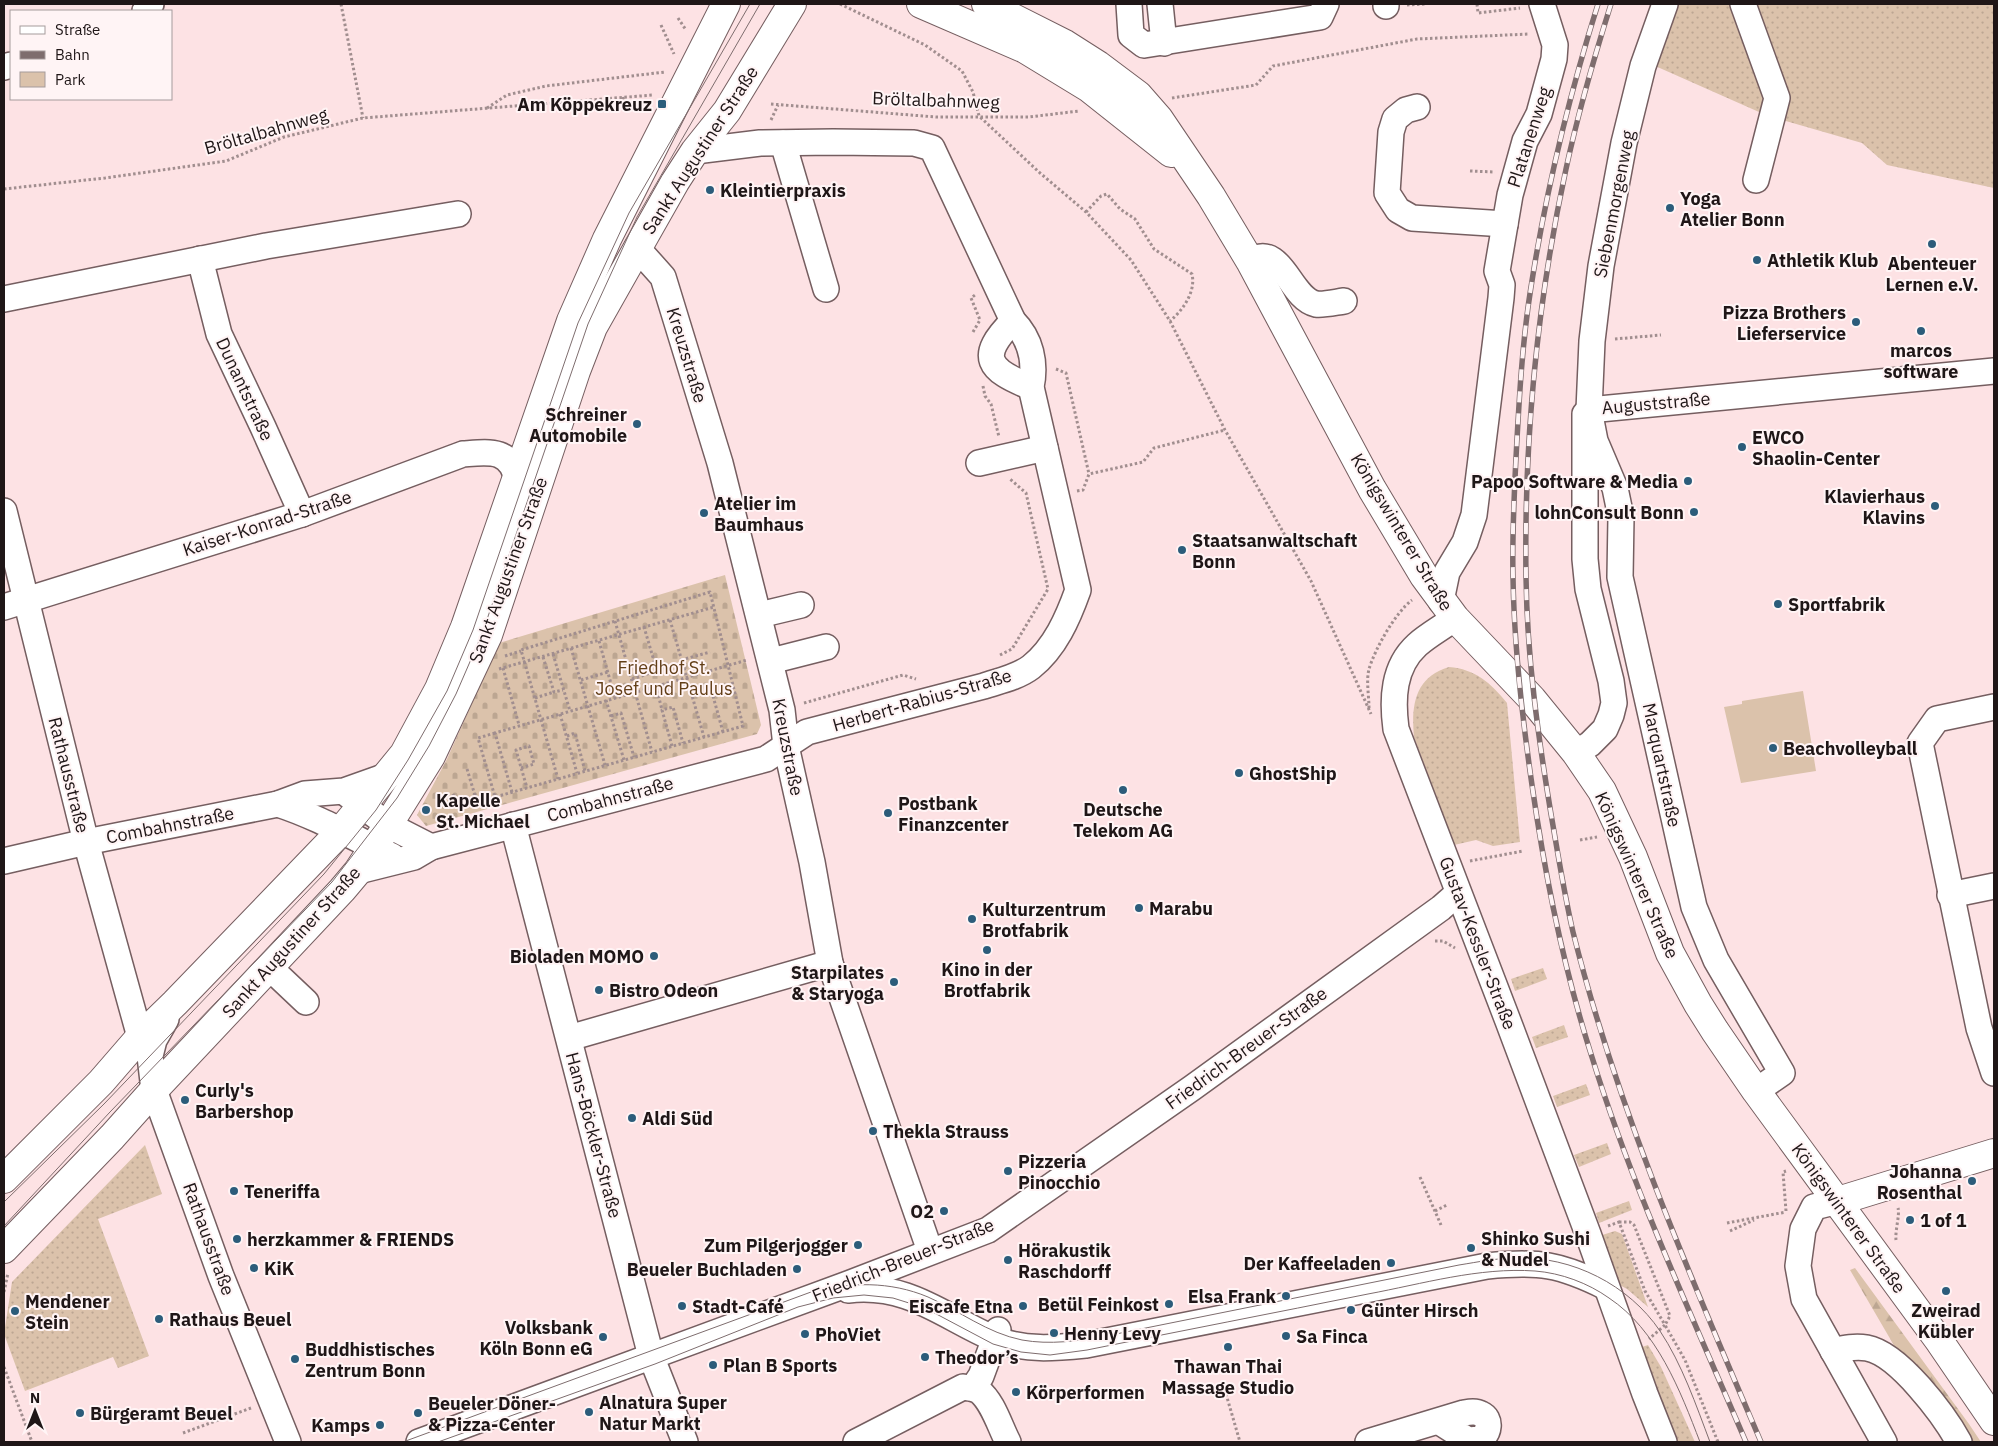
<svg xmlns="http://www.w3.org/2000/svg" width="1998" height="1446" viewBox="0 0 1998 1446" font-family="'IBM Plex Sans',sans-serif">
<defs>
<pattern id="green-dots" width="8" height="8" patternUnits="userSpaceOnUse" patternTransform="scale(1.25)"><rect width="8" height="8" fill="#dbc2ab"/><path d="M2 2h.1M6 6h.1" fill="none" stroke="#bca692" stroke-width="1.8" stroke-linecap="round"/></pattern>
<pattern id="forest-firs" width="22" height="20" patternUnits="userSpaceOnUse" patternTransform="scale(1.25)"><rect width="22" height="20" fill="#dbc2ab"/><path d="M5 1l3.5 6h-7zM16 11l3.5 6h-7z" fill="#bca692"/></pattern>
<pattern id="cemetery-stones" width="16" height="16" patternUnits="userSpaceOnUse" patternTransform="scale(1.25)"><rect width="16" height="16" fill="#dbc2ab"/><path d="M2 7V4a2 2 0 0 1 4 0v3zM10 15v-3a2 2 0 0 1 4 0v3z" fill="#bca692"/></pattern>
</defs>
<rect width="100%" height="100%" fill="#fde2e4"/>
<!-- green -->
<g fill="url(#green-dots)">
<path d="M1678 4H1994V188L1887 165 1862 143 1768 116 1653 65Z"/>
<path d="M1449 667C1475 669 1491 683 1507 703L1520 842 1493 846 1476 840 1454 845 1414 737C1411 705 1415 677 1449 667Z"/>
<path d="M1543 968 1547 979 1515 991 1511 979Z"/>
<path d="M1564 1025 1568 1037 1536 1048 1532 1037Z"/>
<path d="M1586 1084 1590 1095 1557 1107 1553 1096Z"/>
<path d="M1607 1143 1611 1154 1579 1167 1574 1155Z"/>
<path d="M145 1145 162 1194 98 1219 149 1356 118 1368 113 1357 25 1391 4 1334 12 1282Z"/>
<path d="M1629 1201 1632 1210 1599 1223 1596 1213Z"/>
<path d="M1615 1231 1622 1234 1648 1307 1627 1289 1616 1283 1599 1236Z"/>
<path d="M1648 1345 1661 1367 1695 1442H1676L1639 1348Z"/>
</g>
<!-- forest -->
<path fill="url(#forest-firs)" d="M1855 1268 1969 1424 1981 1442H1946L1927 1402 1850 1270Z"/>
<!-- cemetery -->
<path fill="url(#cemetery-stones)" d="M725 575 761 725 757 734 426 826 417 815 447 759 499 643Z"/>
<!-- pitch -->
<path fill="#dbc2ab" d="M1803 691 1816 771 1741 783 1724 707 1742 704V701Z"/>
<g fill="none" stroke-linecap="round" stroke-linejoin="round">
<!-- minor casing -->
<g stroke="#755e60" stroke-width="28">
<g id="minor">
<path d="M1129 4 1131 35 1144 45 1320 17 1326 4"/>
<path d="M1160 4 1164 43"/>
<path d="M1386 4V6"/>
<path d="M1665 4 1643 66 1624 143 1601 266 1592 341 1589 410 1595 441 1615 488 1621 517 1620 577 1694 907 1716 960 1782 1073 1756 1091"/>
<path d="M1743 4 1777 98 1756 180"/>
<path d="M145 11 151 4"/>
<path d="M4 67 11 65"/>
<path d="M1417 107 1406 110 1395 119 1391 132 1387 193 1398 210 1412 218 1505 224"/>
<path d="M783 143 826 289"/>
<path d="M637 248 663 277 720 463 782 710 786 746 812 862 830 963 930 1251"/>
<path d="M200 259 219 334 263 427 302 514"/>
<path d="M1250 261C1282 241 1289 298 1316 304 1324 305 1336 302 1344 301"/>
<path d="M4 299 266 246 458 214"/>
<path d="M1013 321C977 357 988 370 1031 387"/>
<path d="M979 463 1045 448"/>
<path d="M4 511 86 842 140 1037"/>
<path d="M1441 601 1447 572 1465 542 1474 515 1501 298 1502 285 1497 271 1510 195 1525 141 1539 114 1554 59 1555 45 1542 4"/>
<path d="M4 607 302 514 463 454C489 452 510 448 517 479"/>
<path d="M759 615 801 605"/>
<path d="M1455 618C1443 627 1428 635 1417 645 1393 667 1392 699 1396 729L1508 1021 1588 1234 1645 1394 1664 1442"/>
<path d="M771 661 826 647"/>
<path d="M1994 707 1937 719 1920 743 1979 1028 1994 1073"/>
<path d="M1576 753 1590 744 1605 729 1611 715 1614 703 1611 681 1588 589 1585 559V414L1589 410 1994 371"/>
<path d="M347 794 388 825 431 847"/>
<path d="M278 804C318 817 354 838 392 856"/>
<path d="M513 825 651 1356 685 1442"/>
<path d="M4 861 86 842 278 804 305 794 344 791 389 775"/>
<path d="M358 871 414 857 431 847 766 759 807 732 984 686C999 681 1018 677 1031 667 1055 648 1068 618 1078 590L1031 387C1036 363 1031 339 1013 321L932 148 914 143 833 142 760 143 695 151"/>
<path d="M1950 895 1994 886"/>
<path d="M270 968 306 1002"/>
<path d="M166 1019 154 1040 150 1056 154 1090 221 1276 288 1442"/>
<path d="M569 1038 830 963"/>
<path d="M1838 1201 1814 1207 1803 1229 1798 1266 1804 1299 1884 1442"/>
<path d="M848 1290C910 1283 943 1317 995 1339 1025 1351 1055 1348 1086 1345L1487 1266C1539 1261 1560 1264 1606 1287"/>
<path d="M1833 1351C1845 1348 1855 1346 1867 1348 1899 1354 1944 1415 1959 1442"/>
<path d="M973 1388 981 1376 998 1330"/>
<path d="M419 1442 848 1284 988 1230 1192 1088 1441 908 1458 893"/>
<path d="M856 1442 963 1387C969 1388 974 1388 979 1391 993 1402 1000 1427 1008 1442"/>
<path d="M1368 1442 1464 1413C1470 1412 1476 1411 1481 1414 1492 1419 1489 1433 1481 1439L1468 1440 1438 1421"/>
</g>
</g>
<!-- major casing -->
<g stroke="#755e60" stroke-width="30">
<g id="major">
<path d="M921 4 1025 49 1089 88 1171 153"/>
<path d="M986 4 1065 44 1098 65 1138 95 1159 119 1211 196 1250 261 1372 489 1424 576 1455 618 1532 699 1576 753 1602 791 1633 857 1670 953 1698 1004 1715 1031 1756 1091 1940 1342 1994 1421"/>
<path d="M4 1179 101 1082 140 1037 175 1003 340 832 404 754 439 689 465 627 571 321 607 239 726 4"/>
<path d="M1838 1201 1994 1153"/>
<path d="M4 1249 112 1137 154 1090 342 890 358 871 388 825 431 756 488 635 576 371 593 327 675 182 695 151 727 111 792 4"/>
</g>
</g>
<!-- path -->
<g stroke="#a18e8f" stroke-width="3" stroke-dasharray="2.5 2.5" stroke-linecap="butt">
<path d="M341 4 363 118"/>
<path d="M840 4 925 45 962 71 973 92 979 116 1040 173 1086 212 1131 260 1170 321 1225 430 1311 581 1371 714"/>
<path d="M1477 4 1478 13 1520 8"/>
<path d="M1407 5 1426 4"/>
<path d="M678 18 686 30"/>
<path d="M661 25 674 54"/>
<path d="M623 97 624 105 648 104"/>
<path d="M1172 98 1256 85 1273 66 1417 39 1529 34"/>
<path d="M771 104 936 117H1029L1079 111"/>
<path d="M487 108 507 95 546 86 665 72"/>
<path d="M771 120 778 105"/>
<path d="M1470 171 1495 172"/>
<path d="M4 189 105 178 226 161 284 137 363 118 653 95"/>
<path d="M1086 212 1101 196 1107 194 1120 209 1135 219 1154 249 1192 274C1196 292 1183 310 1170 321"/>
<path d="M973 332 980 320 971 298 975 295"/>
<path d="M1615 339 1661 335"/>
<path d="M1056 369 1066 373 1089 474"/>
<path d="M983 386 985 396 991 404 999 437"/>
<path d="M1077 491 1083 490 1089 474 1143 462 1154 448 1225 430"/>
<path d="M670 620 704 737"/>
<path d="M615 621 652 752"/>
<path d="M599 641 615 698"/>
<path d="M571 648 605 765"/>
<path d="M553 654 570 711"/>
<path d="M1000 655 1012 649 1048 589 1026 493 1010 479"/>
<path d="M505 656 521 651"/>
<path d="M543 657 554 692 563 690"/>
<path d="M681 660 710 652"/>
<path d="M503 668 519 725"/>
<path d="M499 669 714 607"/>
<path d="M632 679 657 671 644 627"/>
<path d="M581 680 608 672"/>
<path d="M656 686 662 710"/>
<path d="M713 696 723 732"/>
<path d="M535 698 554 692"/>
<path d="M606 700 624 760"/>
<path d="M804 703 903 675 916 679"/>
<path d="M1369 708C1369 696 1366 681 1369 669 1375 649 1395 613 1412 600"/>
<path d="M560 714 577 773"/>
<path d="M611 716 621 713 634 757"/>
<path d="M495 733 478 738 495 797"/>
<path d="M567 736 575 733 585 771"/>
<path d="M672 746 662 710 673 707 683 743"/>
<path d="M521 768 534 764 529 746 516 750 527 788"/>
<path d="M467 769 477 802"/>
<path d="M512 792 495 733 747 660"/>
<path d="M453 794 457 808 743 726 710 592 521 650 558 779"/>
<path d="M1580 840 1597 837"/>
<path d="M1470 861 1523 851"/>
<path d="M1435 941H1443L1455 948"/>
<path d="M1420 1177 1441 1225"/>
<path d="M1435 1211 1447 1205"/>
<path d="M1786 1211 1783 1172 1786 1171"/>
<path d="M1619 1222H1630L1634 1225 1670 1316 1665 1325 1685 1360 1718 1442"/>
<path d="M1727 1223 1786 1212"/>
<path d="M1608 1226 1619 1222 1645 1291 1665 1325 1649 1339"/>
<path d="M1730 1231 1754 1220"/>
<path d="M1896 1240C1895 1230 1900 1215 1898 1208"/>
<path d="M4 1292 8 1273"/>
<path d="M4 1367 32 1442"/>
<path d="M1226 1394 1240 1442"/>
<path d="M183 1433 251 1408"/>
</g>
<!-- minor -->
<use href="#minor" stroke="#fff" stroke-width="25"/>
<!-- major -->
<use href="#major" stroke="#fff" stroke-width="28"/>
<!-- tram -->
<g stroke="#7e6d6e" stroke-width="1">
<path d="M4 1202 104 1104 324 874 376 810 408 760 447 691 473 630 578 323 629 213 750 4"/>
<path d="M4 1226 110 1112 332 882 397 798 429 746 456 694 482 634 588 324 637 217 760 4"/>
<path d="M403 1442 811 1292C850 1282 890 1281 928 1297 960 1311 987 1333 1022 1340 1050 1345 1078 1341 1106 1336L1459 1265C1478 1262 1497 1258 1516 1258 1572 1256 1629 1285 1660 1331 1682 1364 1696 1405 1710 1442"/>
<path d="M438 1442 655 1364 798 1307 833 1298 864 1295 893 1298 925 1308 993 1344 1021 1352 1050 1355 1087 1350C1180 1331 1274 1313 1368 1294 1422 1284 1479 1267 1535 1271 1561 1273 1588 1283 1609 1298 1657 1330 1680 1390 1700 1442"/>
</g>
<!-- rail casing -->
<g stroke="#7e6d6e" stroke-width="5.5">
<g id="rail">
<path d="M1598 4C1569 96 1546 191 1531 287 1522 343 1519 401 1516 458 1514 497 1512 537 1513 577 1514 647 1522 716 1532 785 1545 876 1563 966 1591 1054 1632 1187 1691 1314 1746 1442"/>
<path d="M1611 4C1594 58 1578 113 1566 169 1537 303 1524 441 1526 577 1527 657 1538 736 1551 814 1558 854 1564 893 1573 932 1617 1108 1690 1276 1761 1442"/>
</g>
</g>
<!-- rail -->
<use href="#rail" stroke="#fff4f5" stroke-width="4" stroke-dasharray="11" stroke-linecap="butt"/>
</g>
<!-- markers -->
<g fill="#2c5c7a" stroke="#fff4f5" stroke-width="2">
<rect x="657" y="99" width="10" height="10" rx="2.5"/>
<circle cx="710" cy="190" r="5"/>
<circle cx="1670" cy="208" r="5"/>
<circle cx="1932" cy="244" r="5"/>
<circle cx="1757" cy="260" r="5"/>
<circle cx="1856" cy="322" r="5"/>
<circle cx="1921" cy="331" r="5"/>
<circle cx="637" cy="424" r="5"/>
<circle cx="1742" cy="447" r="5"/>
<circle cx="1688" cy="481" r="5"/>
<circle cx="1935" cy="506" r="5"/>
<circle cx="1694" cy="512" r="5"/>
<circle cx="704" cy="513" r="5"/>
<circle cx="1182" cy="550" r="5"/>
<circle cx="1778" cy="604" r="5"/>
<circle cx="1773" cy="748" r="5"/>
<circle cx="1239" cy="773" r="5"/>
<circle cx="1123" cy="790" r="5"/>
<circle cx="426" cy="810" r="5"/>
<circle cx="888" cy="813" r="5"/>
<circle cx="1139" cy="908" r="5"/>
<circle cx="972" cy="919" r="5"/>
<circle cx="987" cy="950" r="5"/>
<circle cx="654" cy="956" r="5"/>
<circle cx="894" cy="982" r="5"/>
<circle cx="599" cy="990" r="5"/>
<circle cx="185" cy="1100" r="5"/>
<circle cx="632" cy="1118" r="5"/>
<circle cx="873" cy="1131" r="5"/>
<circle cx="1008" cy="1171" r="5"/>
<circle cx="1972" cy="1181" r="5"/>
<circle cx="234" cy="1191" r="5"/>
<circle cx="944" cy="1211" r="5"/>
<circle cx="1910" cy="1220" r="5"/>
<circle cx="237" cy="1239" r="5"/>
<circle cx="858" cy="1245" r="5"/>
<circle cx="1471" cy="1248" r="5"/>
<circle cx="1008" cy="1260" r="5"/>
<circle cx="1391" cy="1263" r="5"/>
<circle cx="254" cy="1268" r="5"/>
<circle cx="797" cy="1269" r="5"/>
<circle cx="1946" cy="1291" r="5"/>
<circle cx="1286" cy="1296" r="5"/>
<circle cx="1169" cy="1304" r="5"/>
<circle cx="682" cy="1306" r="5"/>
<circle cx="1023" cy="1306" r="5"/>
<circle cx="1351" cy="1310" r="5"/>
<circle cx="15" cy="1311" r="5"/>
<circle cx="159" cy="1319" r="5"/>
<circle cx="1054" cy="1333" r="5"/>
<circle cx="805" cy="1334" r="5"/>
<circle cx="1286" cy="1336" r="5"/>
<circle cx="603" cy="1337" r="5"/>
<circle cx="1228" cy="1347" r="5"/>
<circle cx="925" cy="1357" r="5"/>
<circle cx="295" cy="1359" r="5"/>
<circle cx="713" cy="1365" r="5"/>
<circle cx="1016" cy="1392" r="5"/>
<circle cx="589" cy="1412" r="5"/>
<circle cx="80" cy="1413" r="5"/>
<circle cx="418" cy="1413" r="5"/>
<circle cx="380" cy="1425" r="5"/>
</g>
<g text-anchor="middle" dominant-baseline="central" stroke-width="4" stroke-linejoin="round" paint-order="stroke">
<!-- street labels -->
<g font-size="18" fill="#1f1617" stroke="#fff4f5">
<text transform="translate(936 100) rotate(2)">Bröltalbahnweg</text>
<text transform="translate(266 131) rotate(-16)">Bröltalbahnweg</text>
<text transform="translate(1529 137) rotate(-72)">Platanenweg</text>
<text transform="translate(700 150) rotate(-57)">Sankt Augustiner Straße</text>
<text transform="translate(1614 204) rotate(-79)">Siebenmorgenweg</text>
<text transform="translate(687 355) rotate(73)">Kreuzstraße</text>
<text transform="translate(245 389) rotate(65)">Dunantstraße</text>
<text transform="translate(1656 403) rotate(-5)">Auguststraße</text>
<text transform="translate(267 523) rotate(-18)">Kaiser-Konrad-Straße</text>
<text transform="translate(1402 532) rotate(59)">Königswinterer Straße</text>
<text transform="translate(508 570) rotate(-70)">Sankt Augustiner Straße</text>
<text transform="translate(922 700) rotate(-16)">Herbert-Rabius-Straße</text>
<text transform="translate(788 747) rotate(79)">Kreuzstraße</text>
<text transform="translate(1662 765) rotate(78)">Marquartstraße</text>
<text transform="translate(69 775) rotate(76)">Rathausstraße</text>
<text transform="translate(610 799) rotate(-15)">Combahnstraße</text>
<text transform="translate(170 825) rotate(-11)">Combahnstraße</text>
<text transform="translate(1637 875) rotate(66)">Königswinterer Straße</text>
<text transform="translate(291 942) rotate(-48)">Sankt Augustiner Straße</text>
<text transform="translate(1478 943) rotate(69)">Gustav-Kessler-Straße</text>
<text transform="translate(1246 1048) rotate(-36)">Friedrich-Breuer-Straße</text>
<text transform="translate(594 1135) rotate(75)">Hans-Böckler-Straße</text>
<text transform="translate(1849 1218) rotate(54)">Königswinterer Straße</text>
<text transform="translate(209 1239) rotate(70)">Rathausstraße</text>
<text transform="translate(903 1260) rotate(-22)">Friedrich-Breuer-Straße</text>
</g>
<!-- poi labels -->
<g font-size="18" font-weight="bold" fill="#1f1617" stroke="#fff4f5" text-anchor="start">
<text x="652" y="104" text-anchor="end">Am Köppekreuz</text>
<text x="720" y="190">Kleintierpraxis</text>
<text x="1680" y="198">Yoga<tspan x="1680" dy="21">Atelier Bonn</tspan></text>
<text x="1767" y="260">Athletik Klub</text>
<text x="1932" y="263" text-anchor="middle">Abenteuer<tspan x="1932" dy="21">Lernen e.V.</tspan></text>
<text x="1846" y="312" text-anchor="end">Pizza Brothers<tspan x="1846" dy="21">Lieferservice</tspan></text>
<text x="1921" y="350" text-anchor="middle">marcos<tspan x="1921" dy="21">software</tspan></text>
<text x="627" y="414" text-anchor="end">Schreiner<tspan x="627" dy="21">Automobile</tspan></text>
<text x="1752" y="437">EWCO<tspan x="1752" dy="21">Shaolin-Center</tspan></text>
<text x="1678" y="481" text-anchor="end">Papoo Software &amp; Media</text>
<text x="1925" y="496" text-anchor="end">Klavierhaus<tspan x="1925" dy="21">Klavins</tspan></text>
<text x="714" y="503">Atelier im<tspan x="714" dy="21">Baumhaus</tspan></text>
<text x="1684" y="512" text-anchor="end">lohnConsult Bonn</text>
<text x="1192" y="540">Staatsanwaltschaft<tspan x="1192" dy="21">Bonn</tspan></text>
<text x="1788" y="604">Sportfabrik</text>
<text x="1783" y="748">Beachvolleyball</text>
<text x="1249" y="773">GhostShip</text>
<text x="436" y="800">Kapelle<tspan x="436" dy="21">St. Michael</tspan></text>
<text x="898" y="803">Postbank<tspan x="898" dy="21">Finanzcenter</tspan></text>
<text x="1123" y="809" text-anchor="middle">Deutsche<tspan x="1123" dy="21">Telekom AG</tspan></text>
<text x="1149" y="908">Marabu</text>
<text x="982" y="909">Kulturzentrum<tspan x="982" dy="21">Brotfabrik</tspan></text>
<text x="644" y="956" text-anchor="end">Bioladen MOMO</text>
<text x="987" y="969" text-anchor="middle">Kino in der<tspan x="987" dy="21">Brotfabrik</tspan></text>
<text x="884" y="972" text-anchor="end">Starpilates<tspan x="884" dy="21">&amp; Staryoga</tspan></text>
<text x="609" y="990">Bistro Odeon</text>
<text x="195" y="1090">Curly's<tspan x="195" dy="21">Barbershop</tspan></text>
<text x="642" y="1118">Aldi Süd</text>
<text x="883" y="1131">Thekla Strauss</text>
<text x="1018" y="1161">Pizzeria<tspan x="1018" dy="21">Pinocchio</tspan></text>
<text x="1962" y="1171" text-anchor="end">Johanna<tspan x="1962" dy="21">Rosenthal</tspan></text>
<text x="244" y="1191">Teneriffa</text>
<text x="934" y="1211" text-anchor="end">O2</text>
<text x="1920" y="1220">1 of 1</text>
<text x="1481" y="1238">Shinko Sushi<tspan x="1481" dy="21">&amp; Nudel</tspan></text>
<text x="247" y="1239">herzkammer &amp; FRIENDS</text>
<text x="848" y="1245" text-anchor="end">Zum Pilgerjogger</text>
<text x="1018" y="1250">Hörakustik<tspan x="1018" dy="21">Raschdorff</tspan></text>
<text x="1381" y="1263" text-anchor="end">Der Kaffeeladen</text>
<text x="264" y="1268">KiK</text>
<text x="787" y="1269" text-anchor="end">Beueler Buchladen</text>
<text x="1276" y="1296" text-anchor="end">Elsa Frank</text>
<text x="25" y="1301">Mendener<tspan x="25" dy="21">Stein</tspan></text>
<text x="1159" y="1304" text-anchor="end">Betül Feinkost</text>
<text x="692" y="1306">Stadt-Café</text>
<text x="1013" y="1306" text-anchor="end">Eiscafe Etna</text>
<text x="1361" y="1310">Günter Hirsch</text>
<text x="1946" y="1310" text-anchor="middle">Zweirad<tspan x="1946" dy="21">Kübler</tspan></text>
<text x="169" y="1319">Rathaus Beuel</text>
<text x="593" y="1327" text-anchor="end">Volksbank<tspan x="593" dy="21">Köln Bonn eG</tspan></text>
<text x="1064" y="1333">Henny Levy</text>
<text x="815" y="1334">PhoViet</text>
<text x="1296" y="1336">Sa Finca</text>
<text x="305" y="1349">Buddhistisches<tspan x="305" dy="21">Zentrum Bonn</tspan></text>
<text x="935" y="1357">Theodor’s</text>
<text x="723" y="1365">Plan B Sports</text>
<text x="1228" y="1366" text-anchor="middle">Thawan Thai<tspan x="1228" dy="21">Massage Studio</tspan></text>
<text x="1026" y="1392">Körperformen</text>
<text x="599" y="1402">Alnatura Super<tspan x="599" dy="21">Natur Markt</tspan></text>
<text x="428" y="1403">Beueler Döner-<tspan x="428" dy="21">&amp; Pizza-Center</tspan></text>
<text x="90" y="1413">Bürgeramt Beuel</text>
<text x="370" y="1425" text-anchor="end">Kamps</text>
</g>
<!-- park labels -->
<g font-size="18" fill="#623e17" stroke="#fff4f5">
<text x="664" y="667">Friedhof St.<tspan x="664" dy="21">Josef und Paulus</tspan></text>
</g>
</g>
<!-- border -->
<rect width="1998" height="1446" fill="none" stroke="#1f1617" stroke-width="10"/>
<!-- legend -->
<rect x="10" y="10" width="162" height="90" fill="#fff4f5" stroke="#a59b9c"/>
<rect x="20" y="26" width="25" height="8" fill="#ffffff" stroke="#a59b9c"/>
<text x="55" y="35" font-size="15" fill="#1f1617">Straße</text>
<rect x="20" y="51" width="25" height="8" fill="#7e6d6e" stroke="#a59b9c"/>
<text x="55" y="60" font-size="15" fill="#1f1617">Bahn</text>
<rect x="20" y="72" width="25" height="15" fill="#dbc2ab" stroke="#a59b9c"/>
<text x="55" y="85" font-size="15" fill="#1f1617">Park</text>
<!-- north arrow -->
<g transform="translate(35 1411)" stroke="#fff4f5" stroke-width="4" paint-order="stroke">
<path d="M0-4L9 19L0 12L-9 19Z" fill="#1f1617"/>
<text y="-8" font-size="14" font-weight="bold" text-anchor="middle" fill="#1f1617">N</text>
</g>
</svg>
